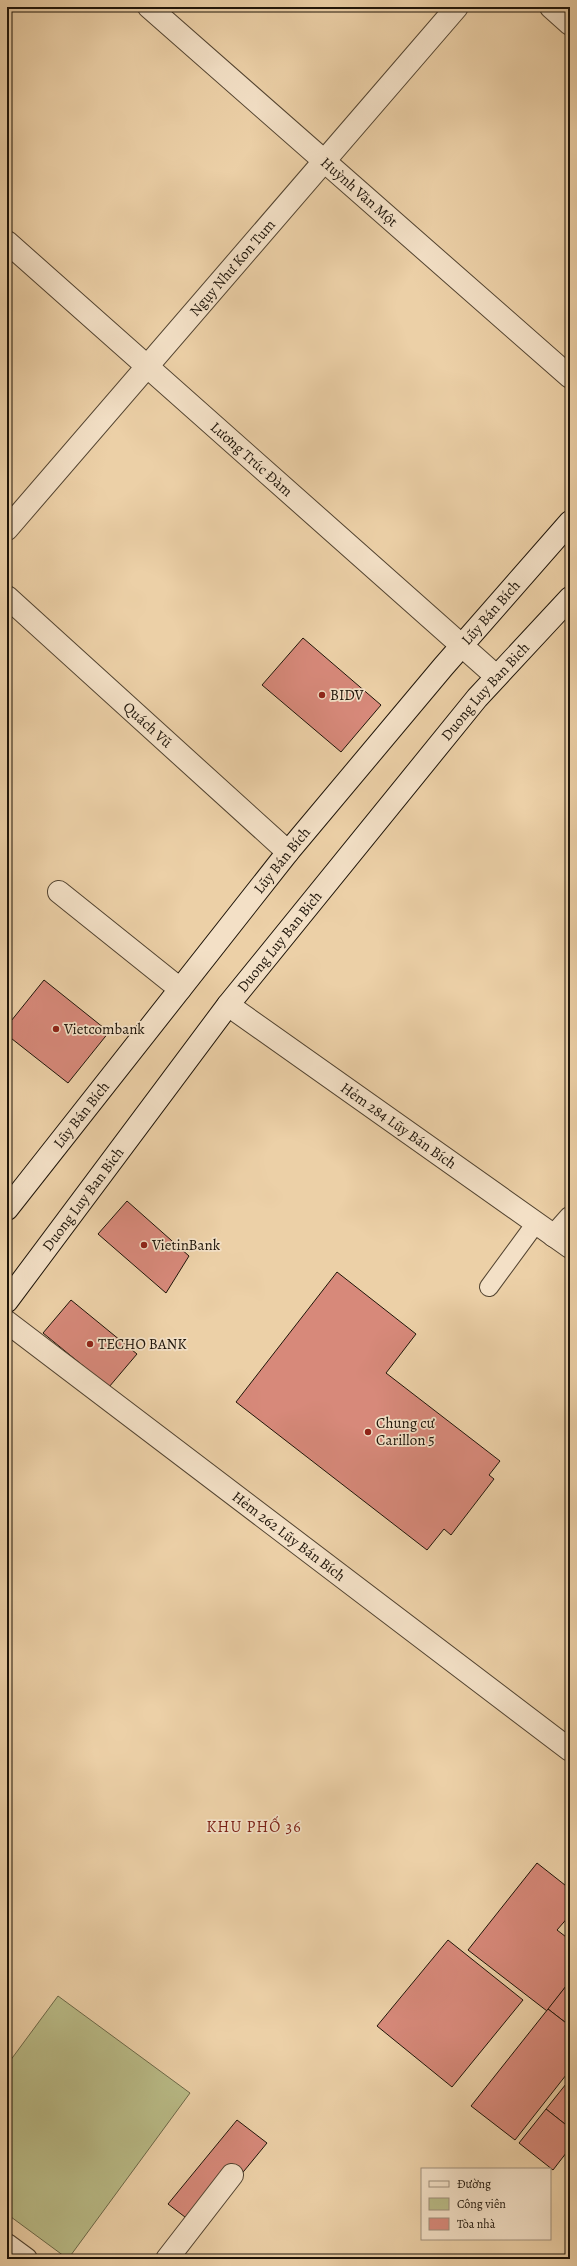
<svg xmlns="http://www.w3.org/2000/svg" width="577" height="2266" viewBox="0 0 577 2266" font-family="Alegreya,serif">
<rect width="100%" height="100%" fill="#ecd0a7"/>
<filter id="stains"><feTurbulence type="fractalNoise" baseFrequency=".005" numOctaves="4"/><feColorMatrix values="0 0 0 0 .2 0 0 0 0 .09 0 0 0 0 .02 0 0 0 .5 -.17"/></filter>
<radialGradient id="worn" r=".72"><stop offset=".6" stop-color="#630" stop-opacity="0"/><stop offset="1" stop-color="#630" stop-opacity=".3"/></radialGradient>
<!-- green -->
<path fill="#b9bb87" stroke="#6c6848" d="M58 1996 190 2093 68 2259 7 2214V2065Z"/>
<!-- building -->
<g fill="#d7897a" stroke="#1e1409">
<path d="M303 638 381 705 341 752 262 685Z"/>
<path d="M44 980 109 1032 68 1083 7 1035V1026Z"/>
<path d="M127 1201 189 1256 166 1293 98 1234Z"/>
<path d="M337 1272 416 1334 386 1373 500 1461 489 1475 494 1479 451 1535 444 1529 427 1550 236 1402Z"/>
<path d="M71 1300 137 1354 109 1387 43 1333Z"/>
<path d="M537 1863 570 1889V1915L557 1930 570 1940V1981L547 2011 468 1950Z"/>
<path d="M448 1940 523 2000 452 2087 377 2026Z"/>
<path d="M570 1981V2026L548 2009Z"/>
<path d="M548 2009 570 2026V2070L515 2140 471 2106Z"/>
<path d="M570 2079V2128L546 2109Z"/>
<path d="M546 2109 570 2128V2148L553 2170 519 2143Z"/>
<path d="M237 2120 267 2143 198 2227 168 2204Z"/>
</g>
<g fill="none" stroke-linecap="round" stroke-linejoin="round">
<!-- service casing -->
<g stroke="#524330" stroke-width="20">
<path id="service" d="M489 1287 536 1223"/>
</g>
<!-- pedestrian casing -->
<g stroke="#524330" stroke-width="24">
<path id="pedestrian" d="M59 892 180 989"/>
</g>
<!-- minor casing -->
<g stroke="#524330" stroke-width="24">
<g id="minor">
<path id="s1" d="M149 7 570 377"/>
<path d="M551 7 570 24"/>
<path id="s2" d="M7 242 496 676"/>
<path id="s3" d="M7 529 457 7"/>
<path id="s4" d="M7 597 288 852"/>
<path id="s5" d="M228 1005 570 1247"/>
<path d="M554 1236 570 1218"/>
<path id="s6" d="M7 1322 570 1750"/>
<path d="M7 2245 26 2259"/>
<path d="M167 2259 232 2175"/>
</g>
</g>
<!-- secondary casing -->
<g stroke="#1e1409" stroke-width="24">
<g id="secondary">
<path id="s7" d="M7 1209 288 852 443 667 570 522"/>
<path id="s8" d="M7 1301 228 1005 477 698 570 598"/>
</g>
</g>
<!-- service -->
<use href="#service" stroke="#f3e0c6" stroke-width="18"/>
<!-- pedestrian -->
<use href="#pedestrian" stroke="#f3e0c6" stroke-width="22"/>
<!-- minor -->
<use href="#minor" stroke="#f3e0c6" stroke-width="22"/>
<!-- secondary -->
<use href="#secondary" stroke="#f3e0c6" stroke-width="22"/>
</g>
<!-- markers -->
<g fill="#8f2418" stroke="#f3e0c6" stroke-width="1.5">
<circle cx="322" cy="695" r="4"/>
<circle cx="56" cy="1029" r="4"/>
<circle cx="144" cy="1245" r="4"/>
<circle cx="90" cy="1344" r="4"/>
<circle cx="368" cy="1432" r="4"/>
</g>
<g text-anchor="middle" dominant-baseline="central" stroke-width="3.5" stroke-linejoin="round" paint-order="stroke">
<!-- street labels -->
<g font-size="15" fill="#1e1409" stroke="#f3e0c6">
<text stroke="none"><textPath href="#s1" startOffset="280">Huỳnh Văn Một</textPath></text>
<text stroke="none"><textPath href="#s3" startOffset="345">Ngụy Như Kon Tum</textPath></text>
<text stroke="none"><textPath href="#s2" startOffset="327">Lương Trúc Đàm</textPath></text>
<text stroke="none"><textPath href="#s7" startOffset="768">Lũy Bán Bích</textPath></text>
<text stroke="none"><textPath href="#s8" startOffset="775">Duong Luy Ban Bich</textPath></text>
<text stroke="none"><textPath href="#s4" startOffset="190">Quách Vũ</textPath></text>
<text stroke="none"><textPath href="#s7" startOffset="444">Lũy Bán Bích</textPath></text>
<text stroke="none"><textPath href="#s8" startOffset="451">Duong Luy Ban Bich</textPath></text>
<text stroke="none"><textPath href="#s7" startOffset="120">Lũy Bán Bích</textPath></text>
<text stroke="none"><textPath href="#s5" startOffset="209">Hẻm 284 Lũy Bán Bích</textPath></text>
<text stroke="none"><textPath href="#s8" startOffset="127">Duong Luy Ban Bich</textPath></text>
<text stroke="none"><textPath href="#s6" startOffset="354">Hẻm 262 Lũy Bán Bích</textPath></text>
</g>
<!-- poi labels -->
<g font-size="15" fill="#1e1409" stroke="#f3e0c6" text-anchor="start">
<text x="330" y="695">BIDV</text>
<text x="64" y="1029">Vietcombank</text>
<text x="152" y="1245">VietinBank</text>
<text x="98" y="1344">TECHO BANK</text>
<text x="376" y="1423">Chung cư<tspan x="376" dy="17">Carillon 5</tspan></text>
</g>
<!-- neighbourhood labels -->
<g font-size="16" letter-spacing="1" fill="#7a1f14" stroke="#f3e0c6">
<text x="254" y="1827">KHU PHỐ 36</text>
</g>
</g>
<!-- margin -->
<rect width="577" height="2266" fill="none" stroke="#ecd0a7" stroke-width="24"/>
<rect x="8" y="8" width="561" height="2250" fill="none" stroke="#1e1409" stroke-width="2"/>
<rect x="12" y="12" width="553" height="2242" fill="none" stroke="#1e1409"/>
<!-- legend -->
<rect x="421" y="2168" width="130" height="72" fill="#f3e0c6" stroke="#9e8e7a"/>
<rect x="429" y="2181" width="20" height="6" fill="#f3e0c6" stroke="#9e8e7a"/>
<text x="457" y="2188" font-size="12" fill="#1e1409">Đường</text>
<rect x="429" y="2198" width="20" height="12" fill="#b9bb87" stroke="#9e8e7a"/>
<text x="457" y="2208" font-size="12" fill="#1e1409">Công viên</text>
<rect x="429" y="2218" width="20" height="12" fill="#d7897a" stroke="#9e8e7a"/>
<text x="457" y="2228" font-size="12" fill="#1e1409">Tòa nhà</text>
<rect width="100%" height="100%" filter="url(#stains)"/>
<rect width="100%" height="100%" fill="url(#worn)"/>
</svg>
